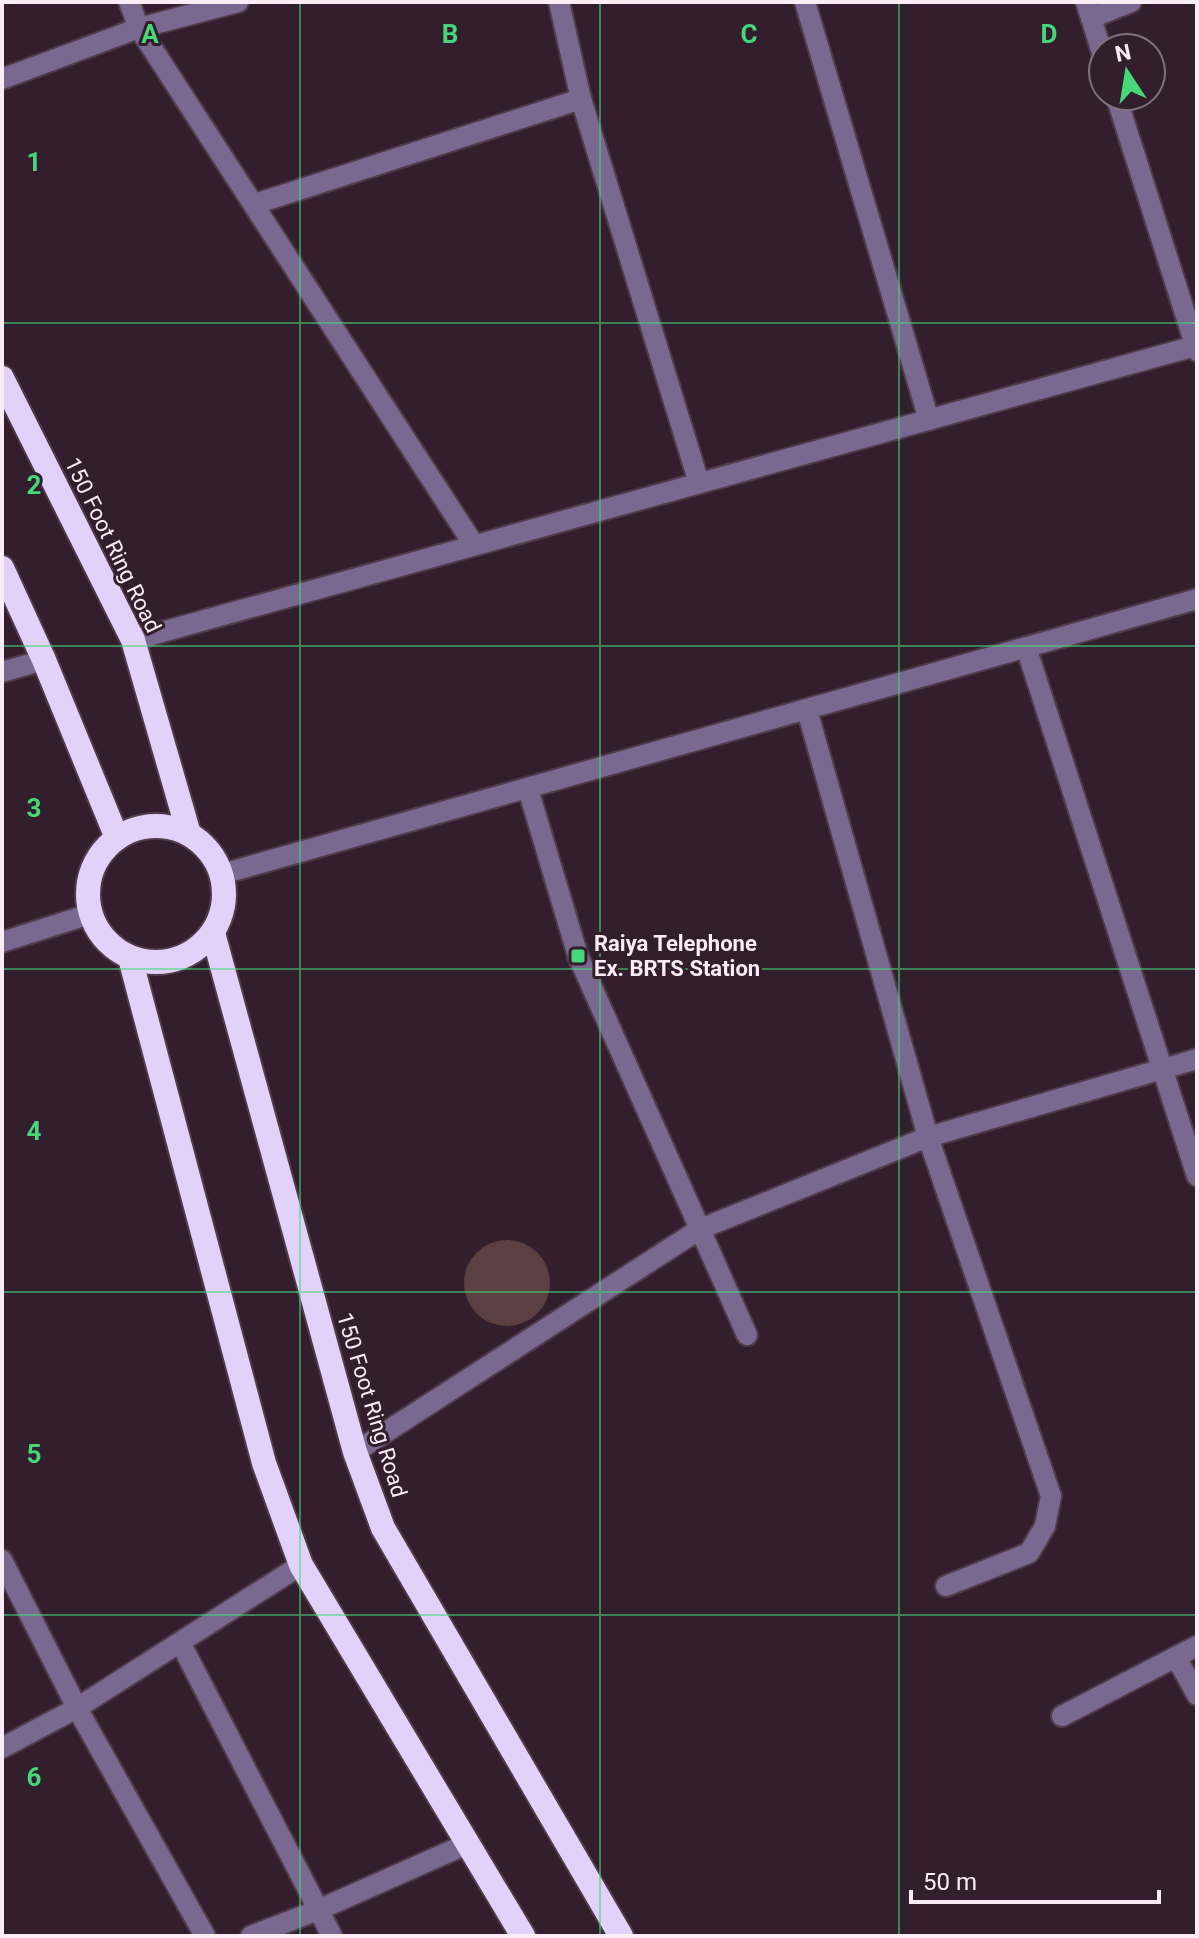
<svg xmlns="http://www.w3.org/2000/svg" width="1199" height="1938" viewBox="0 0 1199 1938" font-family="Roboto,sans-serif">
<rect width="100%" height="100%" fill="#331e2d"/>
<!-- building -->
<circle fill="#5c3f41" cx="507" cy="1283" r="43"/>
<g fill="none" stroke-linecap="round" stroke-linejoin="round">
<!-- minor casing -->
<g stroke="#4f3b49" stroke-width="24">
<g id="minor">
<path d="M129 2 139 28 474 545"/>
<path d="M805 2 929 420"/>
<path d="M1086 2 1103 56"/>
<path d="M1091 18 1131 2"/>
<path d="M2 79 139 28 238 2"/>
<path d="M1116 96 1197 351"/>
<path d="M581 99 699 483"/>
<path d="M255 204 581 99 559 2"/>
<path d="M133 640 1195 346"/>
<path d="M1026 647 1197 1176"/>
<path d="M2 672 44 660"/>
<path d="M807 710 928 1137 1051 1496 1045 1526 1029 1553 946 1586"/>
<path d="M528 789 578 956 700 1229 928 1137 1197 1059"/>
<path d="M222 874 1197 599"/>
<path d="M2 942 90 914"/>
<path d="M355 1452 700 1229 747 1335"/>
<path d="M2 1560 77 1708 205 1936"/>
<path d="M181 1644 332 1936"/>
<path d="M1176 1657 1197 1695"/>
<path d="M1062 1716 1197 1646"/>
<path d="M2 1748 77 1708 301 1565"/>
<path d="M251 1936 318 1910 469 1843"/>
</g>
</g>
<!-- highway casing -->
<g stroke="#4f3b49" stroke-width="28">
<g id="highway">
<path d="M2 378 133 640 189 834"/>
<path d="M2 568 44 660 117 838"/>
<circle cx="156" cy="894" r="68"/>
<path d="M213 933 355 1452 383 1528 621 1936"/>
<path d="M130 958 264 1463 301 1565 523 1936"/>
</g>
</g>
<!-- minor -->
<use href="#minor" stroke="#79688f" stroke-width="20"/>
<!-- highway -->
<use href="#highway" stroke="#e2d2f9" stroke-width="24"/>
</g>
<!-- grid -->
<path fill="none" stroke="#45d77a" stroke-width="2" stroke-opacity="0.55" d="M300 2V1936M600 2V1936M899 2V1936M2 323H1197M2 646H1197M2 969H1197M2 1292H1197M2 1615H1197"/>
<!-- markers -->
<rect fill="#45d77a" stroke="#331e2d" stroke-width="3" x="570" y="948" width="16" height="16" rx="4"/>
<g text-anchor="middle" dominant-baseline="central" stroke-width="6" stroke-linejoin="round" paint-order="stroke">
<!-- street labels -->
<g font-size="22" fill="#fbedf6" stroke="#331e2d">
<text transform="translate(113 545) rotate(64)">150 Foot Ring Road</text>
<text transform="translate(372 1405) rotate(73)">150 Foot Ring Road</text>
</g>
<!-- poi labels -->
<g font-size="22" font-weight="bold" fill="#fbedf6" stroke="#331e2d" text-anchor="start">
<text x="594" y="943">Raiya Telephone<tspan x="594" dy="25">Ex. BRTS Station</tspan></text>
</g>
</g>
<g font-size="26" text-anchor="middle" font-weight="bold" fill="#45d77a" stroke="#331e2d" stroke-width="6" stroke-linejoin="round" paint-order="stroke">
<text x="150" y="43">A</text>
<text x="450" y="43">B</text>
<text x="749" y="43">C</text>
<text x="1049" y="43">D</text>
<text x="34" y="171">1</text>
<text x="34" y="494">2</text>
<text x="34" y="817">3</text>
<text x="34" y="1140">4</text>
<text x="34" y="1463">5</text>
<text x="34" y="1786">6</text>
</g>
<!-- border -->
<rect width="1199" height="1938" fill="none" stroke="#fbedf6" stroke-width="8"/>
<!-- north arrow -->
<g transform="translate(1127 72) rotate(348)"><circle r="38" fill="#331e2d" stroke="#83717d" stroke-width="2"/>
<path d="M0-6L14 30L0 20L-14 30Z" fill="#45d77a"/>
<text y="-12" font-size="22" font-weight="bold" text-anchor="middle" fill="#fbedf6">N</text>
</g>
<!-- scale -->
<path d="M911 1890v12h248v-12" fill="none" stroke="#fbedf6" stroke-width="4"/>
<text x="923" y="1890" font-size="24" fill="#fbedf6" stroke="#331e2d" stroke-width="6" paint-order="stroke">50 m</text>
</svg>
